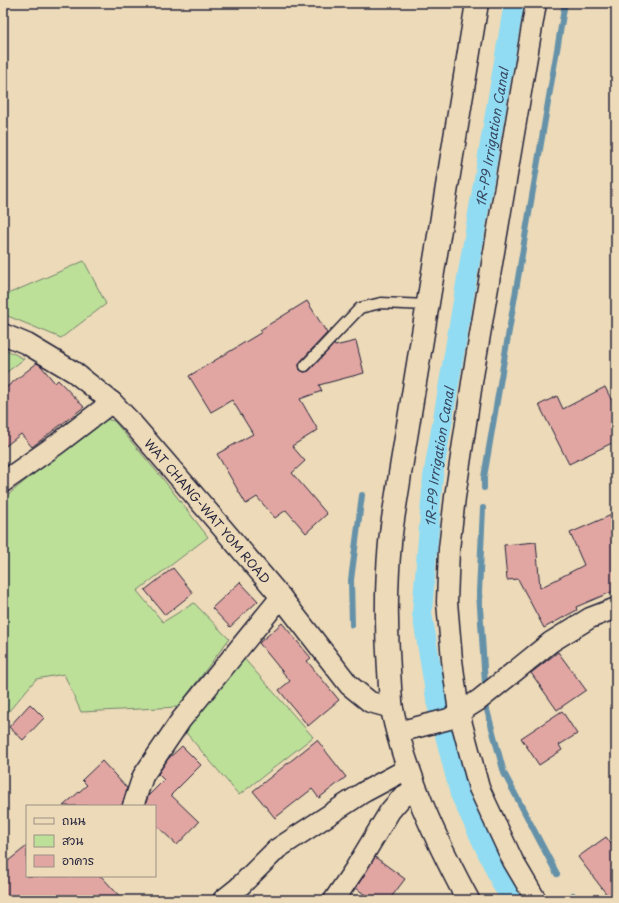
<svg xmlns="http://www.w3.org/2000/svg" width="619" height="903" viewBox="0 0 619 903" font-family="'Playpen Sans','Playpen Sans Thai',sans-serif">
<rect width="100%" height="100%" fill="#eddab8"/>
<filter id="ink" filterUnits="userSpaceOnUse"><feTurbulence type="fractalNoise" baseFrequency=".025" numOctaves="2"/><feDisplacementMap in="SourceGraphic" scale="8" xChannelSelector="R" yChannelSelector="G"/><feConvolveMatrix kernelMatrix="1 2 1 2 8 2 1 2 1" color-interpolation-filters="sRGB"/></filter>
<g filter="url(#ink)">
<!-- green -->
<g fill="#bde099" stroke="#70816a">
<path d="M84 261 106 304 61 338 3 314V296Z"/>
<path d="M3 348 24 359 3 375Z"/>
<path d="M101 418 114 421 163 479 208 537 137 591 163 622 194 603 229 639 178 707 81 712 64 674 36 679 3 718V499Z"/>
<path d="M240 654 313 737 239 795 182 728Z"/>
</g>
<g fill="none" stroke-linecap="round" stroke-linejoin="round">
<!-- stream -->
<g stroke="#6592a9" stroke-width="6">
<path d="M484 488V477L565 3"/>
<path d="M483 508 479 592 485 683"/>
<path d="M352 625 351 580 362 495"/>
<path d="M487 710 504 773 557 874"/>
<path d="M573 895 577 900"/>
</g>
<!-- canal -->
<path stroke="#91dcf2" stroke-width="20" id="s1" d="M513 900 503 886 460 794 437 704 422 613 433 477 514 3"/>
</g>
<!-- building -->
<g fill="#e1a6a2" stroke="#22223b">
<path d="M307 301 327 333 300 362 299 365 300 370 304 372 309 371 334 344 335 346 356 341 364 373 319 385 322 391 300 399 318 430 292 446 305 461 292 473 327 514 306 533 286 510 275 518 257 497 246 504 217 454 253 434 232 400 211 412 189 376 262 332 260 330Z"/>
<path d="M37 363 41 366 55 383 58 380 84 407 32 447 21 434 3 448V390Z"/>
<path d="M605 387 616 409V441L569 464 539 405 557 396 563 409Z"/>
<path d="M616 513V590L576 607 577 610 544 628 518 579 507 580 504 545 536 542 540 588 584 565 570 533Z"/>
<path d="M173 568 193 593 165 615 145 590Z"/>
<path d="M240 582 258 601 230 627 212 608Z"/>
<path d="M282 623 311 658 307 661 339 700 308 726 279 690 290 681 259 643Z"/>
<path d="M558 652 586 690 557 710 531 673Z"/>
<path d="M30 704 44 718 23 740 9 727Z"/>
<path d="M562 711 577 734 559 745 562 750 539 765 521 738Z"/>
<path d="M317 740 346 777 319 798 312 789 275 818 253 791Z"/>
<path d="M182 746 201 765 171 795 199 822 177 845 155 824V806H145L148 796 164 780 158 774 168 759Z"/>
<path d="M102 761 127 788 122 806H63L87 785 82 780Z"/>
<path d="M606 837 616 850V900H611L578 857Z"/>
<path d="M27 846V876H101L123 900H3V865Z"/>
<path d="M375 857 405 879 389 900H372L356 888Z"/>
</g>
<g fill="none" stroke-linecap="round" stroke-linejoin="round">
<!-- lane casing -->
<g stroke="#22223b" stroke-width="13">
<path id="lane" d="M305 366 360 308 381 303 427 305"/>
</g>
<!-- street casing -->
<g stroke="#22223b" stroke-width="23">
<g id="street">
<path id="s2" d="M3 334 27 344 74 372 112 402 132 423 213 517 281 597 349 685 370 702 392 708"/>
<path d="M3 482 57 444 112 402"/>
<path d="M398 732 449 719 479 700 551 642 590 618 616 608"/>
<path d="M133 806 143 776 181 720 281 597"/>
<path d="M223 900 238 888 277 849 364 792 409 768"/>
<path d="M334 900 355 869 390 811 402 797 416 789"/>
<path d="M536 900 513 861 479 788 459 713 452 660 447 602 449 549 455 497 473 376 536 3"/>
</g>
</g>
<!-- secondary casing -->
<g stroke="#22223b" stroke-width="25">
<path id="secondary" d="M468 900C436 840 406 777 392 709 390 697 390 683 389 670 386 628 386 585 390 543 392 520 397 497 400 474L477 3"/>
</g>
<!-- lane -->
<use href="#lane" stroke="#eddab8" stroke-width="10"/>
<!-- street -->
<use href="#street" stroke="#eddab8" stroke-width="20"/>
<!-- secondary -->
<use href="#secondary" stroke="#eddab8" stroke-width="22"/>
</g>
</g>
<g text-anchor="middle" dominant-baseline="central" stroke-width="3" stroke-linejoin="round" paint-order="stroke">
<!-- street labels -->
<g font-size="12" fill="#22223b" stroke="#eddab8">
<text stroke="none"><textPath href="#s2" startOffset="274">WAT CHANG-WAT YOM ROAD</textPath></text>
</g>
<!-- water labels -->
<g font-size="13" font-style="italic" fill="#384760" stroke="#eddab8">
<text stroke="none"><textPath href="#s1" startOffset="785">1R-P9 Irrigation Canal</textPath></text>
<text stroke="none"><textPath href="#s1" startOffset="461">1R-P9 Irrigation Canal</textPath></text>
</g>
</g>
<!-- margin -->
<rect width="619" height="903" fill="none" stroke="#eddab8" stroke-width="16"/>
<rect x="8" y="8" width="603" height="887" fill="none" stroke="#22223b" stroke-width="1.5" filter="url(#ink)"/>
<!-- legend -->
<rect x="26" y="805" width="130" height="72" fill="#eddab8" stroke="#9c9086"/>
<rect x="34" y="818" width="20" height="6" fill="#eddab8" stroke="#9c9086"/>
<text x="62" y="825" font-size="12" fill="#22223b">ถนน</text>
<rect x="34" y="835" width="20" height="12" fill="#bde099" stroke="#9c9086"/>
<text x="62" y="845" font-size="12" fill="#22223b">สวน</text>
<rect x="34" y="855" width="20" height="12" fill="#e1a6a2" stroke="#9c9086"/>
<text x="62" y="865" font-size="12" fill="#22223b">อาคาร</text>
</svg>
